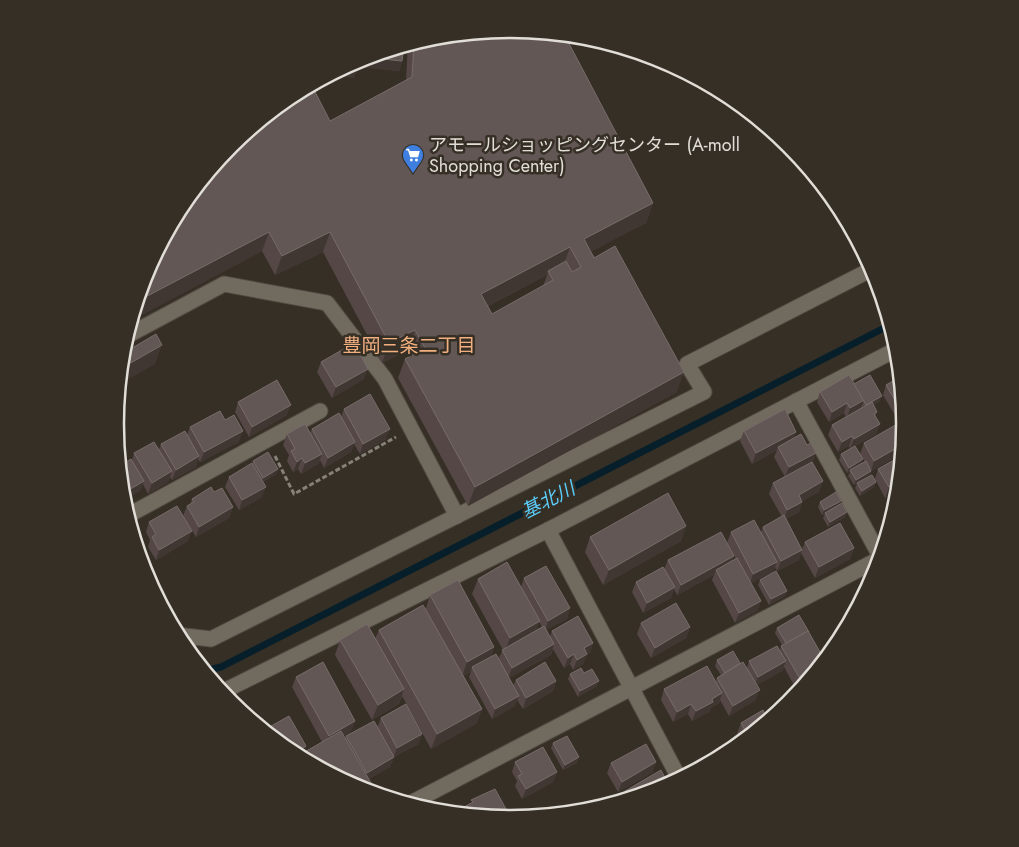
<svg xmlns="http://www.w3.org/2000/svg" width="1019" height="847" viewBox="0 0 1019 847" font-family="Jost,'Noto Sans JP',sans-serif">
<rect width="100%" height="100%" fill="#352f25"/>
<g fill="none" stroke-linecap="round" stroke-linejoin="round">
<!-- stream -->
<path stroke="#061f2a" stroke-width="7" d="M204 671 221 667 890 325"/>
<!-- minor casing -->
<g stroke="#504a42" stroke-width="17">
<g id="minor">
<path d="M125 337 224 284 327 303 385 379 457 516"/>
<path d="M796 401 880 556"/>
<path d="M127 516 320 411"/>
<path d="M548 530 679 778"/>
<path d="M177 635 211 639 704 392 687 364 872 269"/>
<path d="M222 692 548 530 897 349"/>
<path d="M409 804 879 559"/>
</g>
</g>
<!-- path -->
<g stroke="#868179" stroke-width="3" stroke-dasharray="5 2.5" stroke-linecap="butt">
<path d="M275 456 294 494 396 437"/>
<path d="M531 498 540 514"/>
</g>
<!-- minor -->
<use href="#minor" stroke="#716a5f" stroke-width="15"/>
</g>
<!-- wall -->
<g fill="#544746" fill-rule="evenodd">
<path d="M433 36 653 203 646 223 591 251 677 392 468 506 398 378 405 359 411 355 408 350 382 363 323 252 275 275 262 251 130 321 330 121 406 80 408 44ZM547 275 543 286 492 314 488 306Z"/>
<path d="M404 45 402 61 399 71 360 67V58Z"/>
<path d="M321 362 364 379 332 398 317 372Z"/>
<path d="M900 377 903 413 896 417 883 395 886 385Z"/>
<path d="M854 384 880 401 873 405 877 412 875 416 880 424 876 434 855 446 863 459 861 464 865 462 860 454 864 443 902 445 901 454 871 471 870 476 876 482 874 487 860 496 855 488 857 484 854 485 848 476 850 472 847 473 839 460 841 454 850 449 849 446 838 452 828 435 832 425 846 417 844 413 829 422 817 402 820 392Z"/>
<path d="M238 402 287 415 249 437 235 412Z"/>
<path d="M344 409 386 439 360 454 354 444 351 452 324 468 320 460 318 464 301 474 298 469 293 472 287 461 289 455 283 445 287 434 310 433 312 429 341 417Z"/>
<path d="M225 420 239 442 200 462 198 459 196 467 172 480 170 477 168 482 148 494 143 484 140 491 132 460 134 453 159 449 161 444 187 435 190 427Z"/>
<path d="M744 431 796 432 794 438 813 463 823 481 819 492 802 501V502L799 512 786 519 802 549 805 542 854 548 850 559 815 578 801 553 799 560 777 571 775 567 773 572 751 583 761 601 757 611 735 623 712 580 714 575 677 595 674 589 671 598 643 613 632 592 636 582 664 569 668 560 732 561 736 559 727 543 731 532H761L763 527 782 517 769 494 773 483 785 477 774 457 777 450 752 464 740 441Z"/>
<path d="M901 456 898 491 885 498 875 479 878 469Z"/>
<path d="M253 461 276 474 263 482 262 497 239 510 225 487 229 477 252 464Z"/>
<path d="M214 492 233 507 229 518 196 537 183 516 187 506 190 504 192 499Z"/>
<path d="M820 502 839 504 845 517 828 527 823 518 825 514 822 515 818 507Z"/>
<path d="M149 522 188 541 156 560 148 547 150 540 146 532Z"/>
<path d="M686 526 681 541 603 585 585 552 590 537Z"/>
<path d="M524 578 570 608 567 619 546 630 550 637 552 631 593 643 590 653 587 655 583 664 573 670 570 664 564 668 553 649 551 655 509 678 513 686 516 680 556 681 553 691 523 709 517 700 515 706 492 719 469 677 471 672 463 676 482 709 476 724 431 749 402 696 399 704 372 720 335 655 340 640 375 639 379 630 426 608 430 595 494 647 491 657 498 659 503 650 472 594 478 579 521 587ZM539 622 542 627 536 630Z"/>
<path d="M760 580 787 591 785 596 769 605 758 585Z"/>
<path d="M641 623 690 627 686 638 651 658 637 634Z"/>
<path d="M777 628 809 632 824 659 806 681 795 687 784 667 782 671 757 685 756 700 729 716 720 700 719 703 711 708 709 712 692 721 688 714 673 722 661 700 664 689 716 681 717 678 721 675 715 666 717 660 740 663 747 668 749 661 780 650 781 646 782 645 775 633Z"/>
<path d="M584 673 597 686 578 697 568 679 570 674Z"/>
<path d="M296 677 355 721 351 731 343 736 345 739 346 736 377 728 381 718 422 734 418 744 394 757 390 767 369 779 304 752 322 742 292 687Z"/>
<path d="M768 720 741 741 737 734 741 723Z"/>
<path d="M553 743 577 763 563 770 551 748Z"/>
<path d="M515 762 557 772 553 782 522 799 515 786 517 781 512 772Z"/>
<path d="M656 762 652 773 618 792 607 773 611 763Z"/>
<path d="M660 788 622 800 625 791Z"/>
</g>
<!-- shaded-wall -->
<g fill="#413732">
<path d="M363 57 402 61 399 71 360 67Z"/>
<path d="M345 66 358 68 354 78 329 75Z"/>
<path d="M653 203 646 223 577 259 584 239Z"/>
<path d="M269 232 262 251 130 321 136 302Z"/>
<path d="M330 232 323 252 275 275 282 256Z"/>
<path d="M570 247 563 267 548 271 547 275 474 313 481 294Z"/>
<path d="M415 330 408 350 382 363 389 343Z"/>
<path d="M162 345 155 364 119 385 120 369Z"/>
<path d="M368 369 364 379 332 398 336 387Z"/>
<path d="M684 372 677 392 468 506 475 487Z"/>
<path d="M882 396 880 401 864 410 866 405Z"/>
<path d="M864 400 860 410 847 418 850 408Z"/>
<path d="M847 403 844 413 829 422 832 412Z"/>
<path d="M291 405 287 415 249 437 252 427Z"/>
<path d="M902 405 903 413 896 417 899 407Z"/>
<path d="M880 424 876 434 850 449 854 439Z"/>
<path d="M390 429 386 439 360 454 363 444Z"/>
<path d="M243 431 239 442 200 462 204 452Z"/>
<path d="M796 432 793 442 778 447 777 450 752 464 756 453Z"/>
<path d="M852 436 849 446 838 452 842 442Z"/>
<path d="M355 442 351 452 324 468 328 458Z"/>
<path d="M902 445 901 454 871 471 874 461Z"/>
<path d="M816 453 813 463 785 477 789 467Z"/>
<path d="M322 454 318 464 301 474 305 463Z"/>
<path d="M199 456 196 467 172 480 176 470Z"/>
<path d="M302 458 298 469 293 472 297 462Z"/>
<path d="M863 459 861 464 847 473 849 468Z"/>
<path d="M278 469 276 474 261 483 263 478Z"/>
<path d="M172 471 168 482 148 494 152 483Z"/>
<path d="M871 471 870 477 854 485 856 480Z"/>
<path d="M144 481 140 491 123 501 122 494Z"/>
<path d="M823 481 819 492 795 505 799 495Z"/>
<path d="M876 482 874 487 860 496 862 491Z"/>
<path d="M898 482V491L885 498 889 487Z"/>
<path d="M266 487 262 497 239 510 242 500Z"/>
<path d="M841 501 839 506 822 515 824 510Z"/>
<path d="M802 502 799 512 784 520 787 510Z"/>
<path d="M233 507 229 518 196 537 199 527Z"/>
<path d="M847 512 845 517 828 527 830 522Z"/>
<path d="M686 526 681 541 603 585 609 570Z"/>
<path d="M192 531 188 541 156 560 159 550Z"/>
<path d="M854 548 850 559 815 578 819 567Z"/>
<path d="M802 550 799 560 777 571 781 561Z"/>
<path d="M734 556 730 566 716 570 714 575 677 595 681 585Z"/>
<path d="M146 558 143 568 141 561Z"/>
<path d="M777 562 773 572 750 584 753 574Z"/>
<path d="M675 587 671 598 643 613 647 603Z"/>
<path d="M787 591 785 596 769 605 771 599Z"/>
<path d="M761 601 757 611 735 623 739 613Z"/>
<path d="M570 608 567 619 545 631 548 621Z"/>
<path d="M540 621 534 636 504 653 510 638Z"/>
<path d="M690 627 686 638 651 658 655 648Z"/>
<path d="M593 643 590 653 587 655 583 664 573 670 577 660 584 648Z"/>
<path d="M554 644 551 655 508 679 512 668Z"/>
<path d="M494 647 489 662 472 667 471 672 462 677 467 662Z"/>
<path d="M574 654 570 664 564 668 568 658Z"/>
<path d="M786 661 782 671 754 687 758 677Z"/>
<path d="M819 665 806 681 795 687 799 677Z"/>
<path d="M556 681 553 691 523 709 526 698Z"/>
<path d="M599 681 597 686 578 697 580 691Z"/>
<path d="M404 689 399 704 372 720 378 705Z"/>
<path d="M760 690 756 700 729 716 733 706Z"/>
<path d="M722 693 719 703 711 708 709 712 692 721 696 711 712 699Z"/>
<path d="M519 696 515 706 492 719 495 709Z"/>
<path d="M691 704 688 714 673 722 677 712Z"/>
<path d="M482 709 476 724 431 749 437 734Z"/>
<path d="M355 721 351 731 325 746 329 736Z"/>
<path d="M422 734 418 744 394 757 390 767 363 783 367 773 393 758 397 748Z"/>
<path d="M306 746 303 757 301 758 294 754Z"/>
<path d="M579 757 577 763 563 770 565 765Z"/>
<path d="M656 762 652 773 618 792 622 782Z"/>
<path d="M557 772 553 782 522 799 526 789Z"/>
<path d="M371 783 367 791 360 789Z"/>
</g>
<!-- building -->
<g fill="#635756" stroke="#776c6a" fill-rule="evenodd">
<path d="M510 29 564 34 653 203 584 239 594 258 615 246 684 372 475 487 405 359 425 348 415 330 389 343 330 232 282 256 269 232 136 302 145 272 181 204 231 144 290 95 311 84 330 121 412 77 414 42 433 36ZM570 247 581 267 572 272 566 261 548 271 553 280 492 314 481 294Z"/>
<path d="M404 45 402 61 363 57Z"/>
<path d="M359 58 358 68 345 66 359 59Z"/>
<path d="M156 334 162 345 120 369 122 354Z"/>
<path d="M354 343 368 369 336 387 321 362Z"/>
<path d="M849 375 864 400 850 408 847 403 832 412 820 392Z"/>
<path d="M870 375 882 396 866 405 854 384Z"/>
<path d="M900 377 902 405 899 407 886 385Z"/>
<path d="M277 380 291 405 252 427 238 402Z"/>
<path d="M370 394 390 429 363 444 344 409Z"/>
<path d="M872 402 877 412 874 414 880 424 854 439 852 436 842 442 832 425Z"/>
<path d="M785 409 796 432 756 453 744 431Z"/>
<path d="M220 411 225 420 234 415 243 431 204 452 190 427Z"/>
<path d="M339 413 355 442 328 458 312 429Z"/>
<path d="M899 423 904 431 902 445 874 461 864 443Z"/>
<path d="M305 424 322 454 305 463 302 458 297 462 291 451 295 449 287 434Z"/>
<path d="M185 431 199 456 176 470 161 444Z"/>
<path d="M801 434 807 445 811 443 816 453 789 467 778 447Z"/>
<path d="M154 442 172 471 152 483 134 453Z"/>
<path d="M855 446 863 459 849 468 841 454Z"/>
<path d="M268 452 278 469 263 478 253 461Z"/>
<path d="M901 456 898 482 889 487 878 469Z"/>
<path d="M131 459 144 481 122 494 119 466Z"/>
<path d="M866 461 871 471 856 480 850 470Z"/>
<path d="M812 462 823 481 799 495 802 502 787 510 773 483Z"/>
<path d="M252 463 266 487 242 500 229 477Z"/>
<path d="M872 475 876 482 862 491 857 483Z"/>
<path d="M211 487 214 492 222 488 233 507 199 527 187 506 194 502 192 499Z"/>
<path d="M836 492 841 501 824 510 820 502Z"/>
<path d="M668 493 686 526 609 570 590 537Z"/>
<path d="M842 503 847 512 830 522 825 513Z"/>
<path d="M177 506 192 531 159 550 152 537 156 534 149 522Z"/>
<path d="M784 515 802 550 781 561 763 527Z"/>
<path d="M754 520 777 562 753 574 731 532Z"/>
<path d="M840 523 854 548 819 567 805 542Z"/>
<path d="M131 529 146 558 141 561Z"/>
<path d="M721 532 734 556 681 585 668 560Z"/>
<path d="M737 558 761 601 739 613 716 570Z"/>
<path d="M507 562 540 621 510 638 478 579Z"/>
<path d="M546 566 570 608 548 621 524 578Z"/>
<path d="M663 567 675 587 647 603 636 582Z"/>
<path d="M776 571 787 591 771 599 760 580Z"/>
<path d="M458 580 494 647 467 662 430 595Z"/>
<path d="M676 603 690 627 655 648 641 623Z"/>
<path d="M423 605 482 709 437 734 379 630Z"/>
<path d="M799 615 809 632 808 631 786 643 777 628Z"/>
<path d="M578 616 593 643 584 648 587 654 577 660 574 654 568 658 552 631Z"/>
<path d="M367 624 404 689 378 705 340 640Z"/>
<path d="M544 626 554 644 512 668 502 650Z"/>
<path d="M808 631 824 659 819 665 799 677 781 646Z"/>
<path d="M777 646 786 661 758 677 749 661Z"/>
<path d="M733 651 740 663 725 673 717 660Z"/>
<path d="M496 654 519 696 495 709 472 667Z"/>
<path d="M323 662 355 721 329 736 296 677Z"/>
<path d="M545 662 556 681 526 698 516 680Z"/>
<path d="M743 662 760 690 733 706 717 678Z"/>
<path d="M707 666 722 693 712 699 713 702 696 711 691 704 677 712 664 689Z"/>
<path d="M581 668 584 673 592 669 599 681 580 691 570 674Z"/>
<path d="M406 704 422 734 397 748 381 718Z"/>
<path d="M763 710 768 720 748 736 741 723Z"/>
<path d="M289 716 306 746 294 754 290 752 264 730Z"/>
<path d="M374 721 394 757 367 773 346 736Z"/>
<path d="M341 731 371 783 360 789 298 756Z"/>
<path d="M567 736 579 757 565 765 553 743Z"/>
<path d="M646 744 656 762 622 782 611 763Z"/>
<path d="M543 747 557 772 526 789 518 776 522 774 515 762Z"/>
<path d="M661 770 668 784 660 788 629 798 625 791Z"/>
<path d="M495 789 511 818 448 812 447 811 455 807 457 811 473 802 471 800Z"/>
<path d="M614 800 615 802 607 805Z"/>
</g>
<!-- icons -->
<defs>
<g id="supermarket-pin" transform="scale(1.125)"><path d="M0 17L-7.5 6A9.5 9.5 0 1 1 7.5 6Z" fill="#3f7fe0" stroke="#352f25"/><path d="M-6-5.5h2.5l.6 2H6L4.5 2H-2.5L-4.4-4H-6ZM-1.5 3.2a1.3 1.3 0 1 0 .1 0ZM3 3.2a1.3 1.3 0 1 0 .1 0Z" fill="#fff"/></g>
</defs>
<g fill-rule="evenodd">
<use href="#supermarket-pin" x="413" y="155"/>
</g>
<g text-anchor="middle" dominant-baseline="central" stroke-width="5" stroke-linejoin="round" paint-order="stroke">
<!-- poi labels -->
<g font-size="18" fill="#e1ddd7" stroke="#352f25" text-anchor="start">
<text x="429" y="145">アモールショッピングセンター (A-moll<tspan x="429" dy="21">Shopping Center)</tspan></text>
</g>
<!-- neighbourhood labels -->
<g font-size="19" fill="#f2af80" stroke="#352f25">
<text x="409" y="345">豊岡三条二丁目</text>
</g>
<!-- water labels -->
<g font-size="19" font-style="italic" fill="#5bcdfc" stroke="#352f25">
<text transform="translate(548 500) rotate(-27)">基北川</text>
</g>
</g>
<!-- crop -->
<path d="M0 0H1019V847H0ZM124 424a386 386 0 1 1 772 0a386 386 0 1 1-772 0Z" fill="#352f25" fill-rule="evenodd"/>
<path fill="none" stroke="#e1ddd7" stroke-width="2.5" d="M124 424a386 386 0 1 1 772 0a386 386 0 1 1-772 0Z"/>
</svg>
